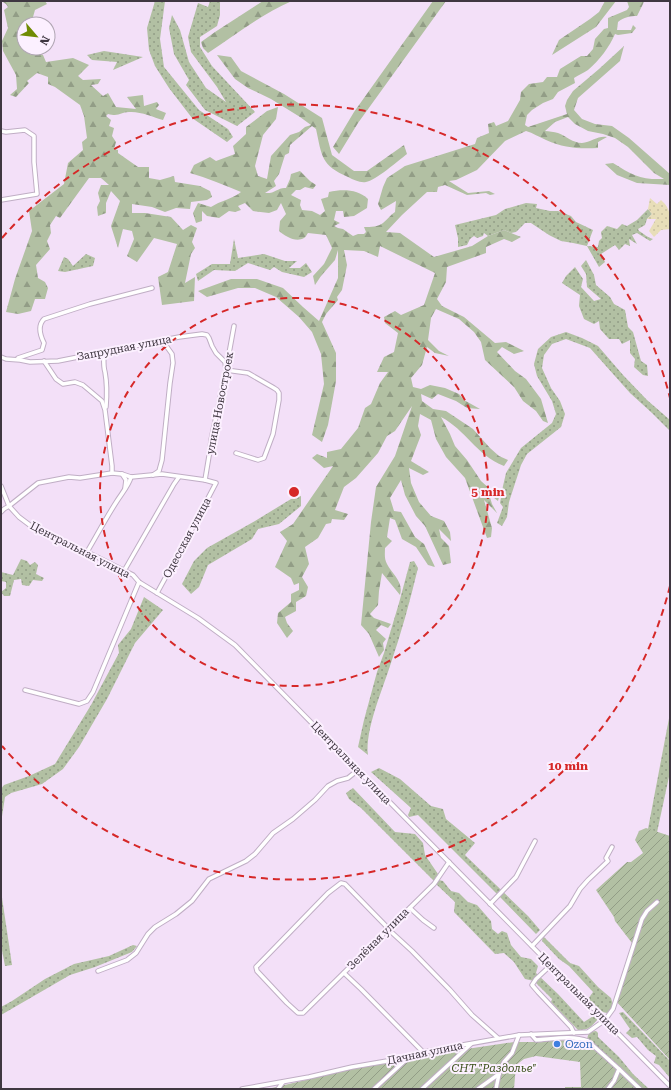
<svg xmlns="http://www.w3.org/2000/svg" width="671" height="1090" viewBox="0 0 671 1090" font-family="'Roboto Serif',serif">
<defs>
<pattern id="grass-dots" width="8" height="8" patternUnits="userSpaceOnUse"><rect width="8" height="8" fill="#b2c0a3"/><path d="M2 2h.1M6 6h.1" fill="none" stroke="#929d86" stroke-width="1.8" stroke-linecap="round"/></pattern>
<pattern id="forest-firs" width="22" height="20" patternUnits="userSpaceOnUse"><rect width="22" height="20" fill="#b2c0a3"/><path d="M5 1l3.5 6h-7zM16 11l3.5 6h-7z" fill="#929d86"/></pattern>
<pattern id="sand-dots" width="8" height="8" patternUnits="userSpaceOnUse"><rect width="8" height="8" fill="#e8deb9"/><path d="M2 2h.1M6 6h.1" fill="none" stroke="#c8bfa0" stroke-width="1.8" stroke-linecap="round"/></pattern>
<pattern id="garden-furrows" width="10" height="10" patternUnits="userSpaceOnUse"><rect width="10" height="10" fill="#b2c0a3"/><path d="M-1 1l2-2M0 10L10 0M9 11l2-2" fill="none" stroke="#929d86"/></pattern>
</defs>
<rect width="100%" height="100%" fill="#f3e0f8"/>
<!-- grass -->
<g fill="url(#grass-dots)">
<path d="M155 1H165L160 39 164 67 199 110 228 129 233 137 227 142 192 118 169 88 155 66 149 50 147 28Z"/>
<path d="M210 1H220V15L217 26 200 37V47L212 66 255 112 237 126 205 110 186 85 189 80 174 54 169 28 172 15 180 30 189 62 206 88 226 102 217 87 191 52 188 37 198 3 208 7Z"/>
<path d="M104 51 143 57 113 70 117 62 92 60 87 55Z"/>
<path d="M526 203 537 204 536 208 550 211H558L571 216 576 222 593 230 587 246 598 247 599 241 602 238 601 232 607 226 617 229 622 224 627 226 637 220 648 209 652 214 647 219 645 225 638 229 639 231C644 234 647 237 653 239L650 241 637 233 632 235 637 244 629 239 630 246 625 244 619 250 615 245 601 254 605 262 599 267 587 246 573 243 561 241 549 235 531 223H525L516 232 511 233 504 230 488 236 484 233 483 236 477 238 474 236 470 239 467 245 458 247V238L455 225 496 215 505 209Z"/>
<path d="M234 239 238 258 264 254 285 261H297L289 268H300L306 263 312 272 304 277 282 272 274 267 270 270 248 263 235 271 214 270 198 281 196 274 212 264H230Z"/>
<path d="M86 254 95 258 93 266 65 272 58 271 64 257 68 259 73 266Z"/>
<path d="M586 260 594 275 596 285 610 297 614 304 625 310 628 327 633 332 641 361 647 365 648 376 643 375 634 367 635 359 630 353V340L622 344 619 339H609L600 329 599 321 594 324 584 319 579 306 580 295 562 283 566 276 575 267 583 279 581 287 594 301 601 299 587 287 586 274 581 266Z"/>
<path d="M566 332 582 338 598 346 623 375 647 400 670 420V431L652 413 630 393 590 348 566 339 552 344 544 355 542 368 551 388 560 401 565 414 561 427 527 454 521 465 509 502 507 517 502 526 497 523 503 507 500 503 503 486 506 473 521 448 552 423 556 414 552 401 537 376 534 364 538 349 551 337Z"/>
<path d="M301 496V506L279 524 258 529 252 539 208 565 199 587 191 594 182 584 194 561 207 548 255 521 291 499Z"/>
<path d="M21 559 27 561 30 565 35 562 38 565 36 574 44 578 42 581 33 580 29 586 22 585 21 579 14 580 10 596H4L1 592 6 588V582L1 581V572L13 575Z"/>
<path d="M414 561 418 568C410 601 401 634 390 666 382 691 365 730 368 755L358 747 364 720 377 672 384 653 399 603 410 562Z"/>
<path d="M144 597 163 610 135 643 107 699 79 747 63 769 42 784 11 793 5 797 1 823V789L4 785 29 776 55 764 91 705 119 653 118 645 131 629Z"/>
<path d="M670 713V772L656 837 648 829Z"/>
<path d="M379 768 400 779 431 806 443 809 446 819 475 843 465 855 528 916 540 930 536 934 501 898 418 815 409 817 408 815 411 808 371 772Z"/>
<path d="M353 788 395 832 415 834 423 843 425 855 438 874 434 881 361 808 349 799 346 793Z"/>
<path d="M439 880 443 881 451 891 459 893 468 902 477 905 491 921 492 929 498 934 502 931 507 933 511 945 521 957 531 959 538 966 536 973 558 994 584 1022 595 1015 598 1019C591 1027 589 1030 578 1030L551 1002 552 999 534 981 525 979 514 962 504 953 495 954 454 912 455 902 436 884Z"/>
<path d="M1 891 12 965 5 966 1 945Z"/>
<path d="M543 936 570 963 579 966 598 987 611 998 613 1005V1007L607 1013 602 1012 588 999 593 992 569 966 559 959 542 941Z"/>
<path d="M133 945 137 946 132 952 95 967 70 975 1 1015V1007L12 1001 45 979 74 964 109 956Z"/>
<path d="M623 1012 670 1061V1078L659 1065 654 1063 656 1056 648 1050 637 1037 632 1038 626 1033 630 1029 619 1013Z"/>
<path d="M596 1031 598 1033V1037L619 1057 633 1074 649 1089H640L587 1039 589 1032Z"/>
</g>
<!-- forest -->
<g fill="url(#forest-firs)">
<path d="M1 1H45L47 4 35 10 31 24H24V48H34L33 50 43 55 46 62 73 58 89 65 78 76 83 80 101 79 98 84 91 85 103 96 108 93 116 107 136 109 127 97 143 95 144 106 157 102 159 105 156 109 166 113 163 120C153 117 140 111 129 112 120 112 120 117 108 114L106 116 111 120 109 126 114 128 112 136 116 142 114 149 118 150V153L138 167H149V178L160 180 174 176 175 182 200 186 210 191 212 197 207 200 191 202 190 209 176 208 165 212 152 207 132 204V213H145L171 217 183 230 191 225 197 228 192 242 195 248 191 254 185 283 195 277 194 301 162 305 158 277 168 272 177 244 154 238 137 262 127 256 134 239 132 231 123 229 118 248 111 226 120 201 111 191 106 203V213L98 216 97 207 100 201 98 193 101 185H109L101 178H89L60 218 56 216 50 225 51 233 47 241 50 249 36 265 38 278 45 282 48 288 45 299H35L31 311 18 314 6 312 15 279 32 231 29 211 64 184 68 163 83 150 82 142 87 138 84 116 80 105 55 87 48 84V77L37 73 27 81 29 83 16 97 10 95 17 89 16 75 3 51 2 41 8 28 4 10 8 7 6 4Z"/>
<path d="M263 1H292C262 14 235 35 208 53L203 48 201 42 215 32Z"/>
<path d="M433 1H446L358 123 339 154 333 147 354 112Z"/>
<path d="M605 1H616L596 27 552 55 559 40 590 19 599 12Z"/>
<path d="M627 1H644L643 4 637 16C630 16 624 17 618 22L617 30H631L633 25 636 28 632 33 618 35 615 34C610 46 599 61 588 70 584 73 578 75 574 78L575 83 558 92 553 99 543 103 532 110 527 115 525 125 528 127 567 114 565 106 567 100 573 91 599 69 624 46 620 61 578 98 574 110 582 119 595 124 612 126 629 138 670 174V185L637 183 617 175 605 164 613 163C632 175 641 180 664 179L654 173 628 147 615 138 603 134 588 131 575 124 568 117 555 122 545 131C549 131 554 132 558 133 566 136 573 143 582 143 591 142 599 135 607 137L598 142V148C578 149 564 148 546 140 539 137 533 133 526 131L505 141 477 170 456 180 449 181 468 193 489 191 495 194 490 195 486 193 467 195 445 185 438 187 437 192H427L402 215 386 232 400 233 434 257 472 246 488 236 504 230 521 237 512 242 504 239 486 247V253L447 267 446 282 437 299 442 306 464 317 495 343 506 342 524 351 514 354 502 347 497 352 515 371 526 379 541 399 548 423 543 421 536 411 523 401 514 387 485 360 481 342 474 332 459 319 436 309 431 318 428 340 439 351 449 356 435 353 427 347 422 365 411 378 413 387 421 389 430 385 445 388 459 394 464 400 480 409 467 408 456 401 438 394 432 399 421 394 422 401 433 409 446 411 473 429 490 448 499 456 508 460 504 466C476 455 466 430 441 417L450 434 455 446 467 460 481 481 499 497 498 501 489 494 492 504 497 513 484 500 492 528 491 537 487 538 465 478 446 457 436 439 431 420 420 414 418 426 421 435 411 461 429 472 423 475 409 468 411 483 419 502 431 516 444 521 450 532 451 541 439 529 441 538 449 546 451 563 443 565 425 526 416 516 405 495 401 480 390 498 394 511 401 512 415 537 424 544 435 567 428 565 416 547 402 539 395 520 390 518 387 537 392 541 385 548C385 553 384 559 387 564 392 574 404 582 400 595L382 573 379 591 378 605 370 614 374 618 391 624 388 628 381 625 376 630 386 639 383 643 384 650 379 657 369 634 361 625 371 522 376 487 395 456 412 406 395 431 387 436 378 453 356 478 344 487 335 510 348 514 344 520 332 519 331 523 326 524 318 538 305 547 309 564 302 577 308 587 306 596 296 602V611L285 617 287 623 293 631 287 638 277 623 278 613 291 602V594L299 590V583L294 585 291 578 275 567 287 541 280 532 293 524 333 466 324 468 312 458 317 454 327 458V452L341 449 358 428 365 408 371 404 380 383 388 372H377L384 357 394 352 398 333 385 323 384 317 395 311 401 315 424 305 435 273 380 246 378 257 364 251 344 250 347 265 342 290 337 297 338 300 326 314 322 322 336 353V381L328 425 322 442 312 435 324 384 321 354 312 332 299 317 276 297 255 288H238L207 297 198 291 231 279H257L283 288 303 307 319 321 338 278V250L335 260 321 276 315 285 313 276 324 264 332 248 326 235 308 233C307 234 306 237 304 238 296 243 285 236 279 231L280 221 286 214 281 203 277 210 269 213 253 211 245 203 238 206 241 210 235 212 229 211 219 218 207 216 202 211V221L196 223 193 213 198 203 211 207C220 201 232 199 241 192 224 185 207 178 190 173L194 165 210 157 216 161 235 154 233 146 246 134V127L267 111 278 107 276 119 263 135 255 166 258 176 267 179 271 156 290 135 299 132 305 127 311 125 300 117 271 99 248 88 235 79 217 55 231 57 241 71 284 94 322 118 332 155 354 171H367L404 145 407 154C399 160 375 181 366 182 360 183 354 180 348 177 321 165 322 157 316 129L312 126 290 145 289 153 285 155 279 174 274 181 276 186 265 193C275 194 278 187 286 188L290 179 291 174 300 171 310 181 316 185 313 189 305 187 300 190H296L291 195 301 200 300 205 302 210 312 211 320 215 325 211 321 199 328 197 329 192C342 189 358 189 368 199L367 208 354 216 344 217 343 211H336L334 220 340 223 334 226 338 228 343 229 353 236 358 234H364L366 232 364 227C371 227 378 227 383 223 388 219 390 215 395 212L396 201 381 210 378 204 383 187 387 178 405 166 475 144 477 138 489 133 488 124 494 122 496 126 508 121 520 100 521 92 529 84 543 82 547 77H557L560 69 581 56H587L593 49 595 39 604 29 608 28V18L627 10 629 7Z"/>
</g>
<!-- sand -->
<path fill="url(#sand-dots)" d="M650 198 657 204 661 200C671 209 670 215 670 229L661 230 654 237 649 231 656 219H647L652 214 648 209Z"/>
<!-- garden -->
<g fill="url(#garden-furrows)">
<path d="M646 828 670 836V1060L614 999 632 943 615 921 614 917 596 890 627 862H631L643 853 635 840 639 831Z"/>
<path d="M550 1040 584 1041 622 1073 638 1089H565V1087H581L580 1062 536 1056 524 1059 516 1065 514 1089H268L347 1070 406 1058 514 1042H537Z"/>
</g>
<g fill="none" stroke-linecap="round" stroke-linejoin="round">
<!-- minor casing -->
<g stroke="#c0aec5" stroke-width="5.5">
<g id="minor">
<path d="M1 131 6 132 25 130 34 136V162L37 194 1 200"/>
<path d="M104 352C104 358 103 366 105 372 107 383 107 395 106 407"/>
<path d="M1 357 6 359 20 360 30 362 58 361 179 337 202 334 207 335 209 338 212 346 216 353 225 362 226 370 248 373 274 388 277 390 279 393V400L273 434 264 458 258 460 236 453"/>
<path d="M18 358 42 350 44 343C40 335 37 326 44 319L90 304 152 288"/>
<path d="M44 361 56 379 63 384 75 382 83 385 102 401 105 410 112 466V473L122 474 126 480 125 488"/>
<path d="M122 474 131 477 162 474 205 480 216 483 185 542 157 593"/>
<path d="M153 475 159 471 162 460 170 383 173 363 172 354 167 347 160 342"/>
<path d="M205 480 210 450 211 440 226 370 234 326"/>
<path d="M1 486 9 506 19 517 31 526 56 540 87 552 133 575 139 582 198 618 235 645 358 770 670 1086"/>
<path d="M1 512 4 509 9 506 38 483 69 477 80 478 112 473"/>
<path d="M87 552C97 535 106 518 117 501 122 493 129 485 131 477"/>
<path d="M124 571 174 484 179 477"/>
<path d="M25 690 79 704 87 701 93 692 139 582"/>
<path d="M449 862 434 884 303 1013H298L287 1003 257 971 256 967 259 964 328 893 341 883 345 884 385 925 388 929 412 951 450 990 472 1015 498 1038"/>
<path d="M490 904 516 877 535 841"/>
<path d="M410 908 423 920 434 928"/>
<path d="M532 946 570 906 580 889 588 880 608 861 606 858 612 847"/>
<path d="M551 965 536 979 532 985 538 992 571 1027 574 1033"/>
<path d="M98 971 127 960 136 953 148 934 155 927 176 914 192 901 209 879 246 861 255 854 273 833 293 819 315 800 328 786 337 781 348 778 358 770"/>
<path d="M344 973 361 989 423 1052"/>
<path d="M531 1034 536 1040C553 1039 572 1035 588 1041L619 1069 640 1089"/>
<path d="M242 1089 309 1077 352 1067 393 1060 423 1052 519 1035 588 1032 605 1020 613 1009 642 919 647 911 657 902"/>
<path d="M278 1089 283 1082"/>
<path d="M374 1089 410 1056"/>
<path d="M422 1089 471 1044"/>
<path d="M478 1089 499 1074 504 1062 512 1053 519 1035"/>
<path d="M496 1089 499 1074"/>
<path d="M608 1089 614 1081 619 1069"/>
</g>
</g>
<!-- minor -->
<use href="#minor" stroke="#fff" stroke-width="3.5"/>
</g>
<!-- distance rings -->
<g fill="none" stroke="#d62828" stroke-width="2" stroke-dasharray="7 5">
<circle cx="294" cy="492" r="194"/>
<path d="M670 586A387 387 0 0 1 2 746M2 238A387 387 0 0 1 670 398"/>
</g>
<!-- markers -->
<circle fill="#3f7fe0" stroke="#fcf0ff" stroke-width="1.5" cx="557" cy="1044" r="4"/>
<g text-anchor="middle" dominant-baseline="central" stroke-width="4" stroke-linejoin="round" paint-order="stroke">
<!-- street labels -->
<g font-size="11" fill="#3f3741" stroke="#fcf0ff">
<text transform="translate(124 348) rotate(-11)">Запрудная улица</text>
<text transform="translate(220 403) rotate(-79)">улица Новостроек</text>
<text transform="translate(187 538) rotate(-62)">Одесская улица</text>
<text transform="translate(80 550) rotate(27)">Центральная улица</text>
<text transform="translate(351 763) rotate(46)">Центральная улица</text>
<text transform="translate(378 939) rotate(-45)">Зелёная улица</text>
<text transform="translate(579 994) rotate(45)">Центральная улица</text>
<text transform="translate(425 1053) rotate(-12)">Дачная улица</text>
</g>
<!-- shop labels -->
<g font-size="11" fill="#366cbe" stroke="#fcf0ff" text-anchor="start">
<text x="565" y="1044">Ozon</text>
</g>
<!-- park labels -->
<g font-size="11" font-style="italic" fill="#3a501a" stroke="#fcf0ff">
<text x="494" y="1068">СНТ "Раздолье"</text>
</g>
</g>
<circle cx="294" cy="492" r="6" fill="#d62828" stroke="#fcf0ff" stroke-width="2"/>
<g font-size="12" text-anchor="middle" font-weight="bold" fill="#d62828" stroke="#fcf0ff" stroke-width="4" stroke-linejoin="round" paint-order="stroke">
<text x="488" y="496">5 min</text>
<text x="568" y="770">10 min</text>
</g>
<!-- border -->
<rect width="671" height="1090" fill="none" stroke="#3f3741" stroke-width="4"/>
<!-- north arrow -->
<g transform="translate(36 36) rotate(118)"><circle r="19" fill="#fcf0ff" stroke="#b0a6b3"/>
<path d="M0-3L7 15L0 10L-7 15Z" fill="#708b03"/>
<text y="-6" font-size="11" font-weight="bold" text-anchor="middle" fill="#3f3741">N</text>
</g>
</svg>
